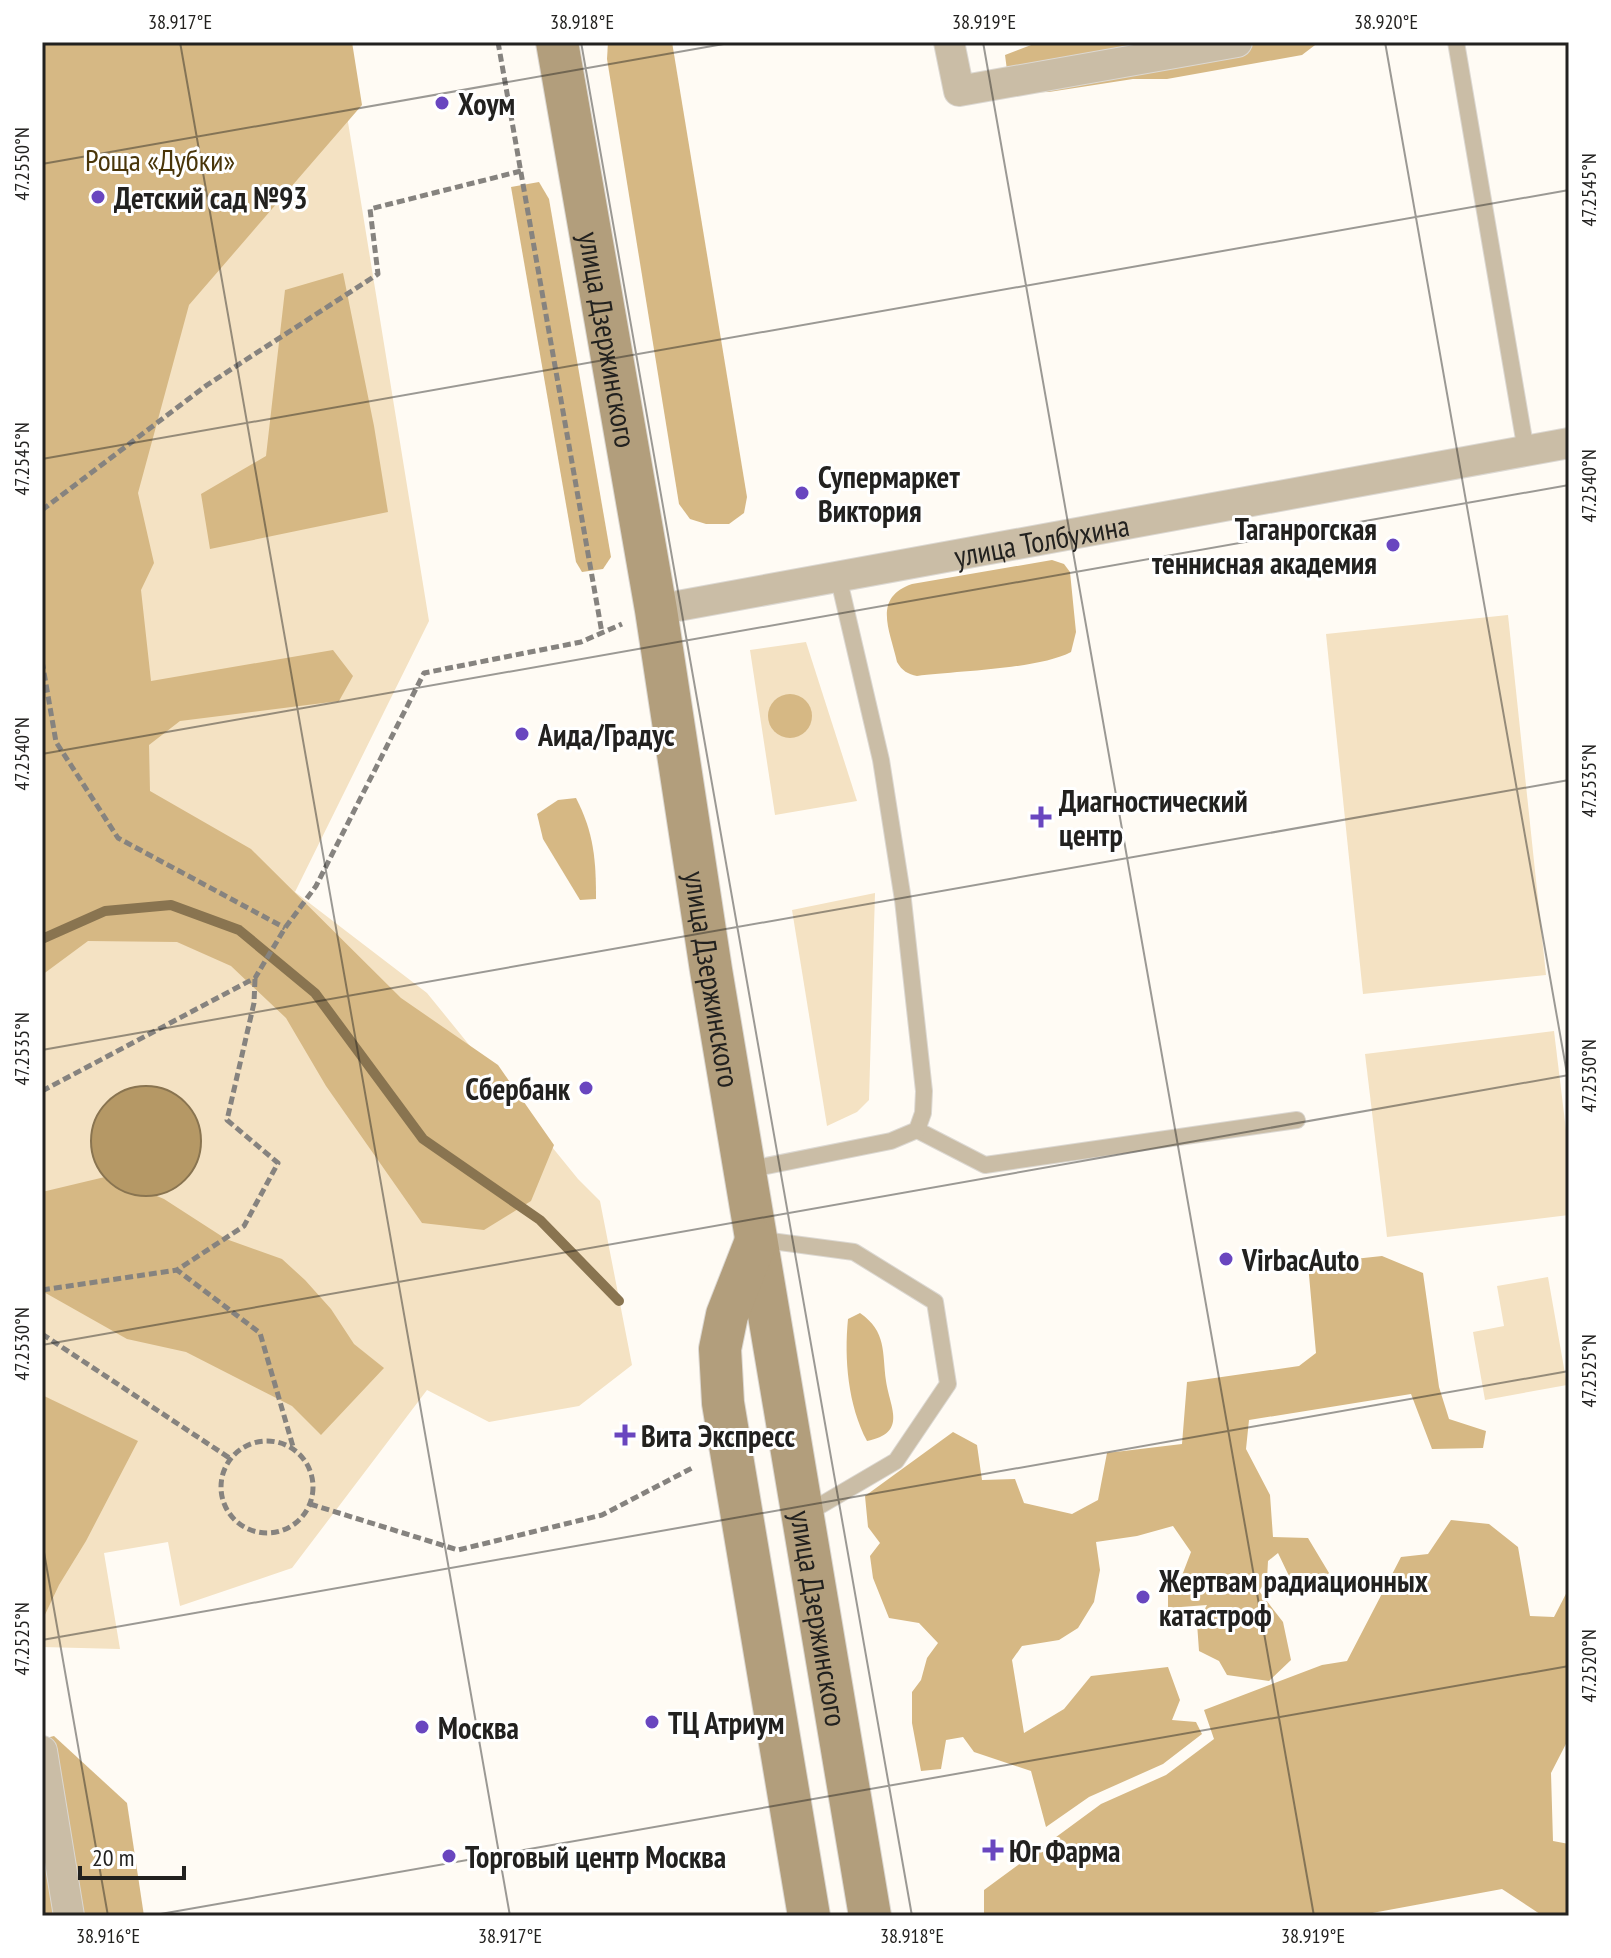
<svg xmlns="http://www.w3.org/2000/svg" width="1611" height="1958" viewBox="0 0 1611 1958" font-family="'PT Sans Narrow',sans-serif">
<rect width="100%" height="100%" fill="#fffbf4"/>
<!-- green -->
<g fill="#f4e2c3">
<path d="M130 42H335L429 621 295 892 427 993 578 1179 600 1201 632 1365 579 1406 489 1422 427 1390 292 1568 180 1606 168 1542 104 1553 120 1649 42 1647V380L176 353Z"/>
<path d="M1508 615 1546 975 1363 994 1326 634Z"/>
<path d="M806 642 857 801 775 815 750 650Z"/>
<path d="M875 893 869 1100 857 1112 827 1126 792 910Z"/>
<path d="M1554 1031 1569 1155V1215L1387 1237 1365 1054Z"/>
<path d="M1548 1277 1567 1385 1485 1400 1473 1332 1504 1326 1497 1286Z"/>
</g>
<!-- forest -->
<g fill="#d6b884">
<path d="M42 42H352L362 105 189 305 138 493 154 563 141 590 151 681 333 650 353 676 339 701 180 721 149 745 150 791 251 849 401 998 498 1065 554 1145 531 1201 484 1230 422 1223 326 1086 286 1018 231 966 177 942 88 941 42 975Z"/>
<path d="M672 42 747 497 744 513 729 524H706L690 519 679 504 607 59 608 42Z"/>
<path d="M1039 42H1319L1302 55 1167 79H1133L1049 92 1010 93 1005 55Z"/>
<path d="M539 182 549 199 611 557 603 569 582 572 576 562 511 187Z"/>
<path d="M343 273 374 426 388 512 210 549 201 494 266 456 285 290Z"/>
<path d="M1052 560 1064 564 1070 572 1076 632 1071 652C1039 669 957 671 917 676 908 674 902 671 897 662 890 630 872 598 912 584Z"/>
<circle cx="790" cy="716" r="22"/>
<path d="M576 798C594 833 596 860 596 899L580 900 543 839 537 814 558 800Z"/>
<path d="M109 1176 164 1199 226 1239 282 1259 305 1280 331 1309 354 1344 384 1368 321 1435 292 1406 186 1352 127 1339 42 1291V1192Z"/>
<path d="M1382 1256 1423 1273 1439 1387 1449 1419 1486 1431 1483 1448 1432 1449 1411 1394 1249 1420 1246 1449 1270 1495 1273 1537 1308 1538 1329 1573 1315 1595 1289 1576 1278 1553 1268 1561 1267 1579 1259 1591 1283 1622 1291 1660 1269 1681 1227 1675 1219 1661 1199 1651 1197 1623 1207 1605 1168 1608V1592L1181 1578 1191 1552 1173 1526 1137 1536 1096 1542 1100 1570 1094 1602 1078 1628 1059 1640 1022 1646 1012 1660 1024 1733 1064 1709 1091 1676 1168 1667 1180 1700 1172 1720 1196 1722 1202 1734 1163 1764 1089 1797 1046 1827 1031 1771 974 1752 963 1737 946 1740 941 1769 921 1771 912 1723V1692L921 1680 927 1658 938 1643 919 1623 889 1618 873 1578 870 1556 880 1543 868 1527 865 1496 953 1432 977 1445 982 1480 1015 1479 1024 1503 1072 1514 1098 1500 1107 1453 1182 1444 1187 1382 1299 1366 1316 1353 1308 1264Z"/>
<path d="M860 1313C887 1332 882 1352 886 1381 890 1408 908 1433 867 1441 848 1405 844 1359 848 1319Z"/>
<path d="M42 1395 138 1441 86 1541 59 1585 42 1621Z"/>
<path d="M1451 1520 1489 1524 1518 1547 1530 1616 1554 1617 1569 1588V1738L1551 1773 1553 1841 1569 1844V1916H1543L1502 1889 1356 1916H984V1890L1101 1804 1166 1775 1214 1739 1204 1710 1322 1665 1347 1661 1401 1557 1428 1554Z"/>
<path d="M54 1736 127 1803 144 1916H42V1739Z"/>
</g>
<!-- water -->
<circle fill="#b59865" stroke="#897450" stroke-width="2" cx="146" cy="1141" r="55"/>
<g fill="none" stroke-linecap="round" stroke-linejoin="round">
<!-- stream -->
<path stroke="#897450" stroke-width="10" d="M42 939 105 911 171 905 239 930 315 993 423 1139 540 1220 619 1301"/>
<!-- lane casing -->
<g stroke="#dcd8d2" stroke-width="18">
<g id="lane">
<path d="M1456 42 1526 451"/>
<path d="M917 1130 985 1165 1297 1120"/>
<path d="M746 1170 891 1141 917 1130 923 1113 924 1091 903 900 881 760 838 576"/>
<path d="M756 1239 854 1252 935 1302 948 1384 896 1461 804 1515"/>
</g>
</g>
<!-- street casing -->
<g stroke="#dcd8d2" stroke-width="32">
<g id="street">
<path d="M949 42 959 91 1237 42"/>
<path id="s1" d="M656 610 1569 443"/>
<path d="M42 1751 69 1916"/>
</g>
</g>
<!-- secondary casing -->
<g stroke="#dcd8d2" stroke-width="44">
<g id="secondary">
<path id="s2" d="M557 42 656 610 711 970 870 1916"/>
<path d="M756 1241 727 1315 720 1349 723 1403 809 1916"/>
</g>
</g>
<!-- path -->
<g stroke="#86837f" stroke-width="5" stroke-dasharray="8 4" stroke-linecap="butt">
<path d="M498 42 602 633"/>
<path d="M42 510 207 385 378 274 370 209 521 171"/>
<path d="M42 661 56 742 118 838 285 928"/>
<path d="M255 979 254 1003 227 1120 278 1163 244 1226 177 1270 260 1333 294 1450"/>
<path d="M42 1091 255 978 285 928 316 886 424 673 581 642 622 624"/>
<path d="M42 1290 177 1270"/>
<path d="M42 1334 231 1459"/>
<circle cx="267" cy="1487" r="46"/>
<path d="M310 1504 458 1550 602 1515 694 1467"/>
</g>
<!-- lane -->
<use href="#lane" stroke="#cabda6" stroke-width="16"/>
<!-- street -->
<use href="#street" stroke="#cabda6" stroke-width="30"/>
<!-- secondary -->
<use href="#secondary" stroke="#b29e7c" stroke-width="42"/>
</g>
<!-- ticks -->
<path fill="none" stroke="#22211f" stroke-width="2" stroke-opacity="0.45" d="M180 42 510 1916M581 42 912 1916M983 42 1314 1916M1385 42 1569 1085M42 164 735 42M42 459 1569 190M42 754 1569 485M42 1050 1569 780M42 1345 1569 1075M42 1541 108 1916M42 1640 1569 1371M149 1916 1569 1666"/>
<!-- markers -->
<g fill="#6946bf" stroke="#fff" stroke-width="3">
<circle cx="442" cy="103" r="8"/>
<circle cx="98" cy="197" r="8"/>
<circle cx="802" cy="493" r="8"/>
<circle cx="1393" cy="545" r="8"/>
<circle cx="522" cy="734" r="8"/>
<path d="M1037 805h8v8h8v8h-8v8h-8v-8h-8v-8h8z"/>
<circle cx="586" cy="1088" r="8"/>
<circle cx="1226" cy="1259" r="8"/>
<path d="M621 1423h8v8h8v8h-8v8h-8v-8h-8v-8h8z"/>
<circle cx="1143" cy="1597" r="8"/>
<circle cx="652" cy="1722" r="8"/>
<circle cx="422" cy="1727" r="8"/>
<path d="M989 1838h8v8h8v8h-8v8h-8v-8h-8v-8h8z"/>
<circle cx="449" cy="1856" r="8"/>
</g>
<g text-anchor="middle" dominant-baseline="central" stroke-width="6" stroke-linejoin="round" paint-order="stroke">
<!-- poi labels -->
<g font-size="30" font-weight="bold" fill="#22211f" stroke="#fff" text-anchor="start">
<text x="458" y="103">Хоум</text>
<text x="114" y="197">Детский сад №93</text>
<text x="818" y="476">Супермаркет<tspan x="818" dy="34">Виктория</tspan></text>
<text x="1377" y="528" text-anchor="end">Таганрогская<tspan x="1377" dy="34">теннисная академия</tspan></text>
<text x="538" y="734">Аида/Градус</text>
<text x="1059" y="800">Диагностический<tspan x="1059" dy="34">центр</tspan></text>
<text x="570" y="1088" text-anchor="end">Сбербанк</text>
<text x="1242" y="1259">VirbacAuto</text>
<text x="641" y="1435">Вита Экспресс</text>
<text x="1159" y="1580">Жертвам радиационных<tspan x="1159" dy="34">катастроф</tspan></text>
<text x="668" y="1722">ТЦ Атриум</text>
<text x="438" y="1727">Москва</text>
<text x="1009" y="1850">Юг Фарма</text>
<text x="465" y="1856">Торговый центр Москва</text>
</g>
<!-- park labels -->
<g font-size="30" fill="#493509" stroke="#fff">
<text x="160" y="159">Роща «Дубки»</text>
</g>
<!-- street labels -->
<g font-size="30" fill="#22211f" stroke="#fff">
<text stroke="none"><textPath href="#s2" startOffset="302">улица Дзержинского</textPath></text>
<text stroke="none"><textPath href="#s1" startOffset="392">улица Толбухина</textPath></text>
<text stroke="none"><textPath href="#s2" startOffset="950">улица Дзержинского</textPath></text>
<text stroke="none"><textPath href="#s2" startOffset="1598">улица Дзержинского</textPath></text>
</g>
</g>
<!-- border -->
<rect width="1611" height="1958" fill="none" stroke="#ffffff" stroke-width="88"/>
<!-- scale -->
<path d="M80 1866v12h104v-12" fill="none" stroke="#22211f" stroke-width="4"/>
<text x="92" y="1866" font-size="24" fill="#22211f" stroke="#ffffff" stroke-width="6" paint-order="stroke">20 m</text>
<rect x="44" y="44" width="1523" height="1870" fill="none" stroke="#22211f" stroke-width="3"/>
<g font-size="20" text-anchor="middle" fill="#22211f">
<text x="180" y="29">38.917°E</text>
<text x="582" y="29">38.918°E</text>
<text x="984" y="29">38.919°E</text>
<text x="1386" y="29">38.920°E</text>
<text transform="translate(22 164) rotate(-90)" y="7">47.2550°N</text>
<text transform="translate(1589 190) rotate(-90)" y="7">47.2545°N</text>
<text transform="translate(22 459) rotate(-90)" y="7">47.2545°N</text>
<text transform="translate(1589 486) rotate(-90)" y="7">47.2540°N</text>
<text transform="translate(22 754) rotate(-90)" y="7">47.2540°N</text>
<text transform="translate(1589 781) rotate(-90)" y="7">47.2535°N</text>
<text transform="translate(22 1049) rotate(-90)" y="7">47.2535°N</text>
<text transform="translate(1589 1076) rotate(-90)" y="7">47.2530°N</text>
<text transform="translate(22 1344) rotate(-90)" y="7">47.2530°N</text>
<text transform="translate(1589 1371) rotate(-90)" y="7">47.2525°N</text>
<text transform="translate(22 1639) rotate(-90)" y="7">47.2525°N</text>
<text transform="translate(1589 1666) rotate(-90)" y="7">47.2520°N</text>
<text x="108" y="1943">38.916°E</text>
<text x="510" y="1943">38.917°E</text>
<text x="912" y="1943">38.918°E</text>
<text x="1313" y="1943">38.919°E</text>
</g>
</svg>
